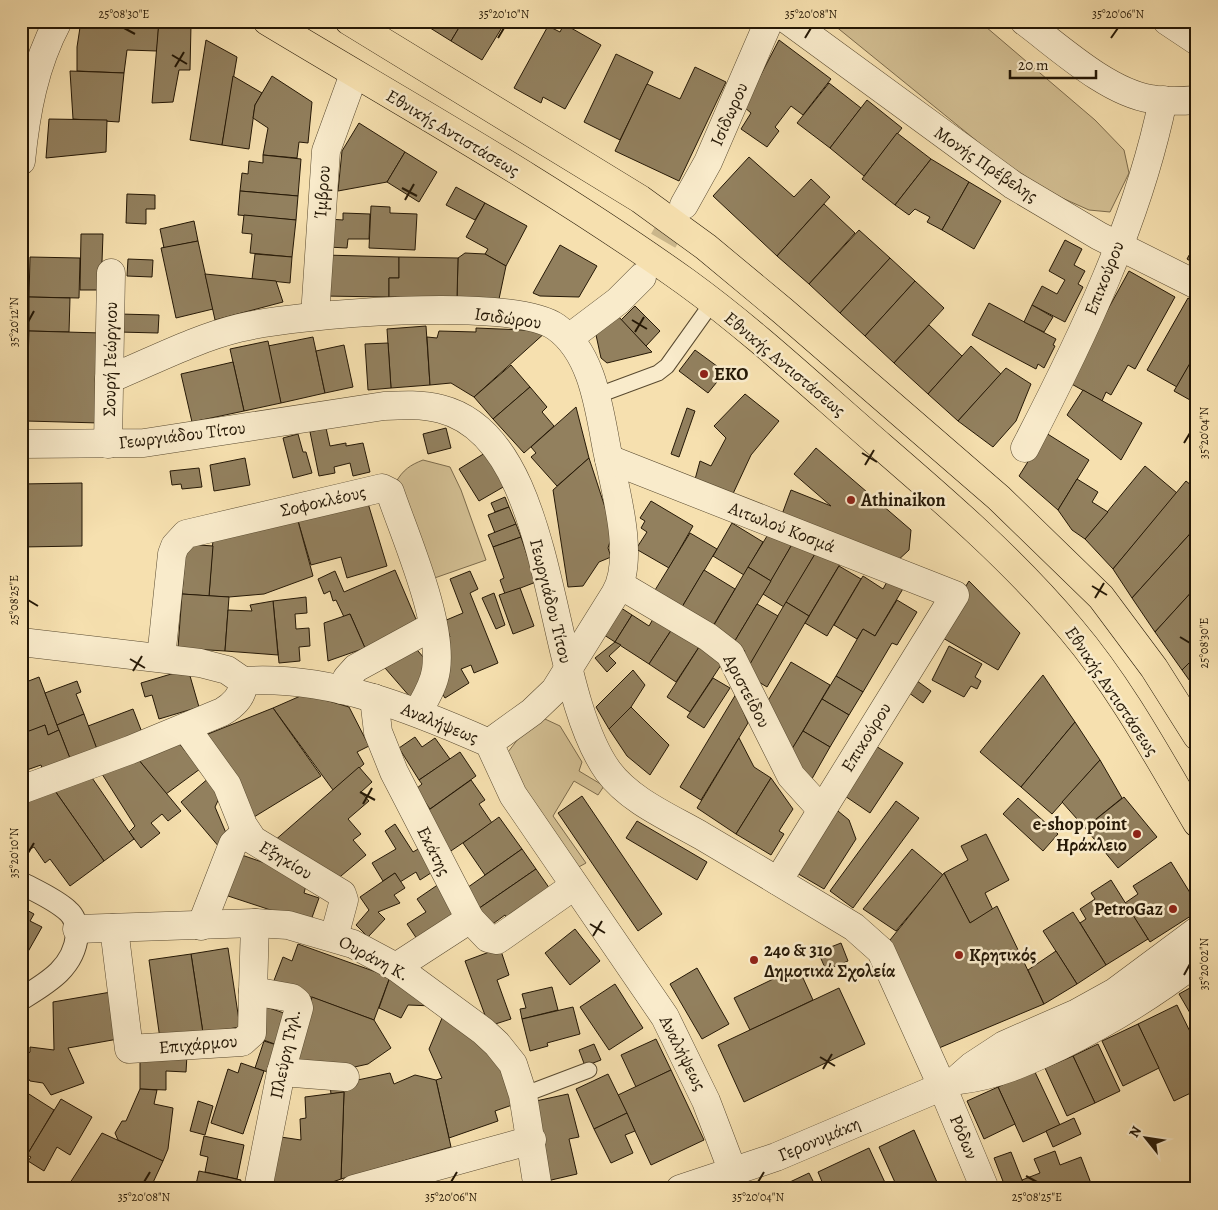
<svg xmlns="http://www.w3.org/2000/svg" width="1218" height="1210" viewBox="0 0 1218 1210" font-family="Alegreya,serif">
<rect width="100%" height="100%" fill="#f6e0af"/>
<filter id="stains"><feTurbulence type="fractalNoise" baseFrequency=".004" numOctaves="4"/><feColorMatrix values="0 0 0 0 .2 0 0 0 0 .09 0 0 0 0 .02 0 0 0 .5 -.17"/></filter>
<radialGradient id="worn" r=".72"><stop offset=".6" stop-color="#630" stop-opacity="0"/><stop offset="1" stop-color="#630" stop-opacity=".3"/></radialGradient>
<!-- green -->
<g fill="#d2be92" stroke="#7c6b4c">
<path d="M829 21H979L1095 120 1124 150 1129 173 1110 212 1089 210 1051 193 999 159Z"/>
<path d="M423 460 450 467 461 490 486 560 426 581 396 482C403 470 410 465 423 460Z"/>
<path d="M545 719 560 726 582 762 579 771 604 786 598 795 574 781 553 816 586 863 575 869 514 780 508 752 525 730Z"/>
</g>
<!-- building -->
<g fill="#92805e" stroke="#251806">
<path d="M81 21H159L157 51 127 50 124 73 77 71V47Z"/>
<path d="M159 21H186L191 25 190 70H179L173 102 152 103Z"/>
<path d="M419 21H463L451 41Z"/>
<path d="M463 21H506L482 60 451 41Z"/>
<path d="M1103 21H1122L1115 28Z"/>
<path d="M564 24 601 45 565 109 543 97 541 103 514 88 548 26 560 32Z"/>
<path d="M206 40 237 57 222 145 190 140Z"/>
<path d="M779 40 831 79 803 115 791 106 775 127 779 131 767 147 741 129 751 113 744 107Z"/>
<path d="M616 54 653 72 620 140 584 122Z"/>
<path d="M695 67 726 82 679 181 615 151 647 84 680 99Z"/>
<path d="M70 71 124 73 119 122 73 119Z"/>
<path d="M233 76 262 93 255 105 249 149 222 145Z"/>
<path d="M272 76 312 102 308 143 299 142 297 158 263 155 268 128 253 118 255 105Z"/>
<path d="M829 83 861 108 830 148 797 123Z"/>
<path d="M867 100 902 128 864 176 830 148Z"/>
<path d="M49 119 107 120 106 152 46 158Z"/>
<path d="M359 123 405 152 387 182 338 191 342 151Z"/>
<path d="M897 133 931 159 895 205 862 179Z"/>
<path d="M405 152 437 172 419 202 387 182Z"/>
<path d="M263 155 301 159 298 196 240 191 242 173 248 174 249 161 263 163Z"/>
<path d="M749 157 794 197 811 179 830 197 777 256 713 196Z"/>
<path d="M931 159 969 182 942 230 927 222 930 217 915 209 909 215 895 205Z"/>
<path d="M969 182 1001 201 974 249 942 230Z"/>
<path d="M456 187 485 203 475 220 446 205Z"/>
<path d="M240 191 298 196 296 220 238 215Z"/>
<path d="M127 194 155 195V209H146V224L126 223Z"/>
<path d="M485 203 527 226 506 266 485 254 488 249 466 237Z"/>
<path d="M824 204 855 233 809 284 777 256Z"/>
<path d="M371 206 390 207V213L417 214 415 250 369 248Z"/>
<path d="M343 213 370 214 369 239H348L347 248 328 247 329 219 343 220Z"/>
<path d="M244 215 296 220 292 257 250 253 252 234 242 233Z"/>
<path d="M194 221 198 241 164 248 160 229Z"/>
<path d="M859 230 890 258 840 313 809 284Z"/>
<path d="M81 234H103L101 290H80Z"/>
<path d="M1065 240 1082 249 1074 265 1085 271 1078 284 1083 287 1065 322 1032 305 1042 286 1057 294 1065 280 1049 271Z"/>
<path d="M198 241 213 309 176 318 161 248Z"/>
<path d="M1197 241V265L1187 259Z"/>
<path d="M560 245 597 266 579 297 540 296 533 293Z"/>
<path d="M465 253 485 254 506 266 499 299 457 298 458 258Z"/>
<path d="M255 254 292 257 290 283 252 279Z"/>
<path d="M324 255 399 257V278H389V297L323 296Z"/>
<path d="M30 257 80 258 79 298 29 297Z"/>
<path d="M399 257 458 258 457 298 389 297V278H399Z"/>
<path d="M890 258 915 281 865 336 840 313Z"/>
<path d="M128 259 153 260 152 277 127 276Z"/>
<path d="M1129 271 1175 297 1135 369 1128 365 1111 395 1106 392 1102 401 1068 382Z"/>
<path d="M205 274 276 281 283 302 215 320Z"/>
<path d="M915 281 944 308 894 363 865 336Z"/>
<path d="M29 297 70 298 69 332 29 331Z"/>
<path d="M1188 298 1197 303V351L1177 387 1147 370Z"/>
<path d="M989 303 1056 339 1053 345 1055 346 1044 368 1038 364 1036 369 972 335Z"/>
<path d="M1032 305 1053 317 1044 332 1024 322Z"/>
<path d="M635 306 660 331 646 346 621 320Z"/>
<path d="M119 314 159 315 158 333 119 332Z"/>
<path d="M618 316 646 346 652 352 607 363 601 358 596 335Z"/>
<path d="M929 325 962 356 928 394 894 363Z"/>
<path d="M426 326 430 385 391 388 387 329Z"/>
<path d="M476 328 547 331 474 397 451 383 430 385 427 337 437 338 439 331 476 332Z"/>
<path d="M29 331 102 333 100 423 26 421Z"/>
<path d="M313 337 325 393 281 403 268 346Z"/>
<path d="M268 341 281 403 244 411 230 349Z"/>
<path d="M388 343 391 388 368 390 365 344Z"/>
<path d="M344 345 353 387 325 393 316 351Z"/>
<path d="M971 346 1001 374 958 421 928 394Z"/>
<path d="M695 350 725 372 708 393 679 371Z"/>
<path d="M1197 351V400L1191 397 1190 400 1174 391Z"/>
<path d="M233 362 244 411 192 422 181 374Z"/>
<path d="M511 365 530 387 493 419 474 397Z"/>
<path d="M1006 368 1031 384 1016 421 993 447 958 421Z"/>
<path d="M530 387 547 407 542 412 554 426 524 453 493 419Z"/>
<path d="M1083 390 1142 423 1121 460 1067 415Z"/>
<path d="M745 394 779 421 751 455 731 498 694 483 700 461 711 466 726 438 714 426Z"/>
<path d="M576 407 589 458 557 486 531 457 536 453 531 447Z"/>
<path d="M687 408 695 411 679 457 671 454Z"/>
<path d="M326 428 330 446 346 443V446L363 443 370 472 353 476 350 463 334 467 335 473 319 476 310 432Z"/>
<path d="M446 428 451 448 428 454 423 434Z"/>
<path d="M1046 433 1089 460 1058 510 1019 476Z"/>
<path d="M298 434 303 452H306L312 473 293 478 283 438Z"/>
<path d="M816 448 911 530 909 550 895 563 781 517 791 490 831 506 794 474Z"/>
<path d="M485 453 505 486 479 501 459 469Z"/>
<path d="M245 458 250 485 214 491 210 465Z"/>
<path d="M589 458 613 532 608 548 611 557 599 562 583 586 568 587 553 490Z"/>
<path d="M1145 466 1177 493 1113 569 1085 539Z"/>
<path d="M199 468 202 487 182 489 181 484 172 485 170 471Z"/>
<path d="M1077 479 1098 492 1092 502 1108 512 1085 539 1072 530 1058 510Z"/>
<path d="M1186 481 1197 490V526L1132 598 1113 569Z"/>
<path d="M82 483V546L21 547V484Z"/>
<path d="M505 497 509 507 495 512 491 503Z"/>
<path d="M367 500 387 566 347 578 341 557 311 565 298 521Z"/>
<path d="M651 501 693 526 669 568 636 549 647 532 641 528 645 521 640 518Z"/>
<path d="M509 507 516 524 495 533 488 515Z"/>
<path d="M298 521 313 576 264 594 229 597 209 596 213 539Z"/>
<path d="M732 523 763 542 744 575 713 556Z"/>
<path d="M516 524 521 537 493 547 488 535Z"/>
<path d="M1197 526V586L1155 632 1132 598Z"/>
<path d="M772 528 794 541 771 581 748 567Z"/>
<path d="M690 533 717 549 682 607 652 595Z"/>
<path d="M521 537 536 582 505 594 500 580 504 578 493 547Z"/>
<path d="M794 541 815 554 784 607 763 594Z"/>
<path d="M186 544 213 546 209 596 182 594Z"/>
<path d="M815 554 843 559 809 616 786 602Z"/>
<path d="M839 566 861 579 827 636 805 623Z"/>
<path d="M748 567 771 581 733 644 711 630Z"/>
<path d="M395 570 418 624 365 648 350 614 344 617 336 600 333 601 330 591 324 594 318 579 335 571 344 592Z"/>
<path d="M704 570 735 589 713 626 682 607Z"/>
<path d="M470 571 478 589 470 593 498 663 474 673 471 665 461 669 469 683 445 698 436 684 443 640 450 637 444 621 463 613 450 579Z"/>
<path d="M863 576 883 589 889 578 904 587 875 636 863 629 857 639 834 625Z"/>
<path d="M969 581 1020 633 998 670 936 634Z"/>
<path d="M1196 587 1197 655 1182 670 1155 632Z"/>
<path d="M520 588 534 626 513 634 499 595Z"/>
<path d="M494 593 505 625 496 629 482 598Z"/>
<path d="M182 594 229 597 225 651 178 648Z"/>
<path d="M306 597 307 613 295 614 296 629 309 628 310 646 299 647 300 661 279 663 273 601Z"/>
<path d="M897 600 917 612 897 645 892 643 863 692 836 676 863 629 875 636Z"/>
<path d="M273 601 278 655 225 651 228 610 252 611 250 605Z"/>
<path d="M786 602 809 616 767 687 744 673Z"/>
<path d="M615 604 632 615 615 642 601 633Z"/>
<path d="M757 604 778 616 750 664 740 658 745 651 733 644Z"/>
<path d="M350 614 365 648 328 661 324 623Z"/>
<path d="M656 614 674 626 649 664 615 642 632 615 649 626Z"/>
<path d="M674 626 701 644 676 682 649 664Z"/>
<path d="M615 642 621 645 609 656 616 663 607 672 595 658Z"/>
<path d="M412 644 430 665 411 698 385 668Z"/>
<path d="M701 644 725 659 690 712 667 697Z"/>
<path d="M949 646 982 664 975 677 981 681 977 689 971 686 964 697 932 680Z"/>
<path d="M1197 655V691L1182 670Z"/>
<path d="M791 662 830 685 791 751 763 709Z"/>
<path d="M188 669 199 707 159 719 152 695 145 697 141 683Z"/>
<path d="M633 670 645 685 631 707 609 729 596 707Z"/>
<path d="M1043 675 1075 722 1021 787 980 752Z"/>
<path d="M836 676 863 692 849 715 822 699Z"/>
<path d="M39 677 59 730 48 735 45 725 22 735 21 684Z"/>
<path d="M713 678 730 688 704 728 687 717Z"/>
<path d="M913 678 931 691 923 703 905 690Z"/>
<path d="M77 681 81 692 76 694 84 714 57 725 45 693Z"/>
<path d="M305 694 349 707 369 746 357 752 364 764 333 790 273 708Z"/>
<path d="M736 694 748 723 701 800 680 787Z"/>
<path d="M822 699 849 715 830 747 803 731Z"/>
<path d="M631 707 669 745 650 775 627 756 609 729Z"/>
<path d="M273 708 321 776 254 817 203 736Z"/>
<path d="M133 709 143 735 98 752 88 726Z"/>
<path d="M84 714 98 752 71 761 57 725Z"/>
<path d="M1075 722 1100 760 1052 814 1021 787Z"/>
<path d="M45 725 48 735 59 730 71 761 43 771 41 765 21 772V734Z"/>
<path d="M803 731 830 747 809 784 787 757Z"/>
<path d="M415 737 422 747 435 738 450 759 419 780 399 748Z"/>
<path d="M739 738 754 767 771 778 736 834 697 808Z"/>
<path d="M178 742 200 769 166 794 138 759Z"/>
<path d="M871 743 903 763 870 813 839 792Z"/>
<path d="M460 752 476 776 430 809 416 789 422 784 419 780Z"/>
<path d="M138 759 181 811 168 821 162 814 151 823 160 833 141 848 129 832 135 826 102 774Z"/>
<path d="M1100 760 1122 798 1085 828 1062 802Z"/>
<path d="M359 767 372 782 361 792 369 801 348 819 361 834 353 840 366 855 335 881 273 842Z"/>
<path d="M88 772 134 839 104 861 53 788Z"/>
<path d="M210 777 222 792 215 807 229 840 220 848 181 802Z"/>
<path d="M771 778 793 809 779 831 784 834 771 855 736 834Z"/>
<path d="M471 780 485 800 479 804 492 823 445 855 419 817Z"/>
<path d="M53 788 104 861 70 886 50 859 45 863 34 847 21 854V801Z"/>
<path d="M582 796 662 914 638 931 558 813Z"/>
<path d="M1124 797 1157 837 1118 868 1085 828Z"/>
<path d="M1018 798 1058 834 1043 851 1003 814Z"/>
<path d="M896 801 919 818 853 908 830 891Z"/>
<path d="M833 807 849 820 856 839 824 889 795 872Z"/>
<path d="M499 817 522 849 485 875 463 843Z"/>
<path d="M637 821 707 862 697 880 626 838Z"/>
<path d="M395 824 413 852 420 848 437 869 420 880 416 872 400 882 395 873 383 881 372 863 396 849 385 831Z"/>
<path d="M986 834 1009 880 985 893 993 910 970 923 944 873 968 860 961 846Z"/>
<path d="M522 849 536 869 478 909 464 890Z"/>
<path d="M912 849 943 875 896 931 863 909Z"/>
<path d="M236 853 308 878 304 893 319 898 310 923 222 894Z"/>
<path d="M1171 862 1197 904V912L1150 942 1125 903 1138 894 1133 886Z"/>
<path d="M536 869 550 889 507 919 505 915 490 926 478 909Z"/>
<path d="M395 873 405 888 394 895 400 903 378 912 385 919 368 937 356 925 369 910 360 897Z"/>
<path d="M944 873 970 923 997 906 1044 1004 939 1048 890 940Z"/>
<path d="M1111 880 1148 939 1106 965 1080 923 1086 919 1080 909 1095 899 1091 893Z"/>
<path d="M439 884 460 915 419 942 407 924 426 912 417 899Z"/>
<path d="M21 907 34 914 30 921 42 927 21 964Z"/>
<path d="M1073 912 1106 965 1077 984 1043 931Z"/>
<path d="M575 929 600 961 570 985 545 953Z"/>
<path d="M841 943 848 961 826 970 818 952Z"/>
<path d="M298 944 390 977 374 1020 273 983 283 957 292 961Z"/>
<path d="M228 948 240 1027 203 1033 191 954Z"/>
<path d="M500 948 509 975 497 980 511 1019 489 1026 465 961Z"/>
<path d="M1056 951 1077 984 1044 1004 1028 970Z"/>
<path d="M191 954 203 1033 160 1039 149 960Z"/>
<path d="M798 967 813 1000 750 1030 734 998Z"/>
<path d="M697 968 729 1024 702 1039 670 984Z"/>
<path d="M390 977 434 1006 408 1005 401 1018 379 1008Z"/>
<path d="M615 984 643 1028 609 1050 580 1007Z"/>
<path d="M1197 984V1025L1179 994Z"/>
<path d="M552 987 558 1010 522 1019 520 1009 526 1008 522 994Z"/>
<path d="M839 988 865 1044 744 1102 718 1045Z"/>
<path d="M111 992 118 1039 68 1048 84 1083 51 1095 43 1083 30 1081 21 1068V1058L30 1052V1047L54 1050 53 1002Z"/>
<path d="M312 997 374 1020 391 1048 368 1064 341 1070 293 1064Z"/>
<path d="M1177 1005 1197 1046V1090L1174 1101 1138 1024Z"/>
<path d="M263 1006 290 1015 280 1046 258 1038Z"/>
<path d="M573 1007 580 1034 547 1043 548 1046 530 1051 522 1019Z"/>
<path d="M445 1011 501 1056 518 1103 495 1111 498 1121 449 1138 436 1080 442 1078 429 1049Z"/>
<path d="M1138 1024 1159 1068 1123 1086 1102 1041Z"/>
<path d="M656 1039 671 1070 636 1087 621 1055Z"/>
<path d="M264 1041 280 1046 271 1073 255 1068Z"/>
<path d="M594 1044 601 1060 585 1066 579 1050Z"/>
<path d="M1098 1044 1120 1091 1095 1103 1073 1056Z"/>
<path d="M140 1055H187L186 1072 166 1071V1090L140 1089Z"/>
<path d="M1073 1056 1095 1103 1067 1116 1045 1068Z"/>
<path d="M241 1063 264 1071 243 1134 211 1123 228 1069 238 1073Z"/>
<path d="M671 1070 704 1140 651 1165 618 1095Z"/>
<path d="M1034 1070 1060 1125 1023 1142 998 1087Z"/>
<path d="M390 1073 394 1084 415 1075 436 1080 451 1147 341 1179 344 1092 331 1094 330 1086Z"/>
<path d="M608 1074 627 1113 594 1129 576 1089Z"/>
<path d="M998 1087 1015 1124 984 1139 967 1101Z"/>
<path d="M21 1089 54 1110 27 1155 21 1156Z"/>
<path d="M140 1089 157 1090 154 1104 173 1108 168 1149 163 1161 118 1140 115 1133 122 1121H126Z"/>
<path d="M344 1092 341 1179 313 1189 266 1187 274 1136 301 1140 300 1119 306 1118 305 1097Z"/>
<path d="M568 1094 579 1137 569 1139 577 1174 547 1181 536 1101Z"/>
<path d="M61 1099 92 1117 70 1155 57 1147 44 1171 28 1161 31 1157 27 1155Z"/>
<path d="M198 1101 213 1106 205 1135 190 1131Z"/>
<path d="M627 1113 635 1131 625 1135 633 1153 611 1163 594 1129Z"/>
<path d="M1074 1118 1081 1134 1053 1147 1046 1131Z"/>
<path d="M914 1130 940 1189H898L879 1147Z"/>
<path d="M102 1133 163 1161 150 1189H72L68 1186Z"/>
<path d="M204 1136 244 1145 237 1179 205 1172 208 1157 200 1155Z"/>
<path d="M869 1148 888 1189H825L818 1172Z"/>
<path d="M1055 1151 1060 1165 1081 1157 1092 1186 1086 1189H1025L1022 1180 1040 1173 1034 1159Z"/>
<path d="M1011 1152 1022 1180 1025 1189H1006L994 1158Z"/>
<path d="M199 1171 241 1180 239 1189H195Z"/>
<path d="M809 1173 817 1189H775Z"/>
</g>
<g fill="none" stroke-linecap="round" stroke-linejoin="round">
<!-- minor-tunnel -->
<path stroke="#ccb88d" stroke-width="28" stroke-dasharray="28 14" stroke-linecap="butt" d="M642 277 684 205"/>
<!-- service casing -->
<g stroke="#594a30" stroke-width="17">
<g id="service">
<path d="M596 396 658 373 667 366 712 303"/>
<path d="M523 1095 589 1070"/>
</g>
</g>
<!-- pedestrian casing -->
<g stroke="#594a30" stroke-width="24">
<path id="pedestrian" d="M21 883C36 891 55 899 68 911 75 917 77 926 77 935 74 968 47 983 21 999"/>
</g>
<!-- minor casing -->
<g stroke="#594a30" stroke-width="29">
<g id="minor">
<path d="M789 21 1013 185 1099 236 1197 285"/>
<path d="M1024 21C1059 47 1107 92 1151 99 1165 102 1182 101 1197 100"/>
<path d="M1167 21 1197 41"/>
<path d="M21 161C26 112 34 66 58 21"/>
<path d="M684 205 708 162 769 21"/>
<path d="M315 316 326 151 354 74"/>
<path d="M569 338 618 301 642 277"/>
<path d="M109 379C151 362 194 339 239 328 294 314 512 296 556 327 593 353 599 409 607 450 615 489 636 559 615 594L555 690 532 712 489 743"/>
<path d="M21 444 144 443 384 406C403 405 422 404 441 409 559 439 544 682 608 771 630 801 671 818 702 836 753 866 803 896 854 927L881 951 942 1086 985 1189"/>
<path d="M108 444 111 273"/>
<path d="M1025 448C1082 338 1138 222 1163 100"/>
<path d="M609 459 955 595 778 881"/>
<path d="M620 585 708 637 730 654 791 776 821 809"/>
<path d="M21 642 200 663 227 670 243 681"/>
<path d="M161 658 172 554 175 546 186 534 382 488 390 492C406 539 443 622 436 670 434 685 425 699 418 712"/>
<path d="M243 681C329 675 412 709 489 743L513 795 665 1017 706 1101 733 1172"/>
<path d="M342 690 347 678 356 668 433 626"/>
<path d="M374 698 378 732 394 772 470 919 396 967"/>
<path d="M186 728 227 785 243 825 253 840 342 894 344 900 334 937"/>
<path d="M21 790 130 750 222 712C234 705 244 695 243 681"/>
<path d="M470 919 488 938 497 940 574 886"/>
<path d="M255 923 253 991 292 998 297 1002 299 1008 281 1072 258 1189"/>
<path d="M201 926 233 844 246 832"/>
<path d="M114 928 129 1049 242 1042 252 1033 253 991"/>
<path d="M77 929 255 923 288 925 353 944 396 967 483 1031 497 1044 513 1064 523 1095 538 1189"/>
<path d="M281 1072 345 1077"/>
<path d="M354 1189 532 1140"/>
</g>
</g>
<!-- tertiary casing -->
<g stroke="#594a30" stroke-width="29">
<g id="tertiary">
<path d="M959 1080C996 1076 1026 1062 1060 1046 1109 1022 1153 995 1197 961"/>
<path d="M680 1189 776 1157 955 1081 972 1066 1004 1045 1077 1013 1115 992 1197 931"/>
</g>
</g>
<!-- primary casing -->
<g stroke="#251806" stroke-width="29">
<g id="primary">
<path d="M267 21C408 106 552 186 686 282 755 332 817 391 882 447 948 504 1015 562 1071 629 1121 688 1158 757 1197 823"/>
<path d="M349 21 640 199 706 247 783 311 999 498 1101 597 1154 668 1197 736"/>
</g>
</g>
<!-- service -->
<use href="#service" stroke="#f9ebcb" stroke-width="15"/>
<!-- pedestrian -->
<use href="#pedestrian" stroke="#f9ebcb" stroke-width="22"/>
<!-- minor -->
<use href="#minor" stroke="#f9ebcb" stroke-width="28"/>
<!-- tertiary -->
<use href="#tertiary" stroke="#f9ebcb" stroke-width="28"/>
<!-- primary -->
<use href="#primary" stroke="#f6e0af" stroke-width="28"/>
</g>
<!-- ticks -->
<path fill="none" stroke="#251806" stroke-width="2" d="M124 28 135 34M498 38 504 28M805 38 811 28M1111 38 1118 28M172 55 187 64M175 67 184 52M402 188 417 196M405 200 414 184M632 320 647 329M28 322 34 311M635 332 644 317M1184 443 1190 433M862 453 877 462M865 465 874 450M1092 586 1107 595M1095 598 1104 583M28 600 38 606M1180 637 1190 643M130 659 145 668M133 671 142 656M360 792 375 800M363 804 372 788M28 853 34 843M590 924 605 933M593 936 602 921M1184 975 1190 964M820 1057 835 1066M823 1069 832 1054M1026 1176 1037 1182M144 1182 150 1172M451 1182 457 1172M758 1182 764 1172"/>
<!-- markers -->
<g fill="#8f2418" stroke="#f9ebcb" stroke-width="2">
<circle cx="704" cy="374" r="5"/>
<circle cx="851" cy="500" r="5"/>
<circle cx="1137" cy="834" r="5"/>
<circle cx="1173" cy="909" r="5"/>
<circle cx="959" cy="955" r="5"/>
<circle cx="754" cy="960" r="5"/>
</g>
<g text-anchor="middle" dominant-baseline="central" stroke-width="5" stroke-linejoin="round" paint-order="stroke">
<!-- street labels -->
<g font-size="18" fill="#251806" stroke="#f9ebcb">
<text transform="translate(729 114) rotate(-66)">Ισίδωρου</text>
<text transform="translate(453 133) rotate(31)">Εθνικής Αντιστάσεως</text>
<text transform="translate(986 164) rotate(34)">Μονής Πρέβελης</text>
<text transform="translate(322 192) rotate(-86)">Ίμβρου</text>
<text transform="translate(1104 278) rotate(-68)">Επικούρου</text>
<text transform="translate(508 318) rotate(8)">Ισιδώρου</text>
<text transform="translate(110 359) rotate(-89)">Σουρή Γεώργιου</text>
<text transform="translate(785 364) rotate(40)">Εθνικής Αντιστάσεως</text>
<text transform="translate(182 435) rotate(-7)">Γεωργιάδου Τίτου</text>
<text transform="translate(323 501) rotate(-13)">Σοφοκλέους</text>
<text transform="translate(782 527) rotate(21)">Αιτωλού Κοσμά</text>
<text transform="translate(551 601) rotate(76)">Γεωργιάδου Τίτου</text>
<text transform="translate(747 691) rotate(62)">Αριστείδου</text>
<text transform="translate(1112 691) rotate(56)">Εθνικής Αντιστάσεως</text>
<text transform="translate(440 723) rotate(22)">Αναλήψεως</text>
<text transform="translate(866 737) rotate(-58)">Επικούρου</text>
<text transform="translate(434 851) rotate(63)">Εκάτης</text>
<text transform="translate(286 860) rotate(31)">Εξηκίου</text>
<text transform="translate(374 958) rotate(28)">Ουράνη Κ.</text>
<text transform="translate(198 1044) rotate(-5)">Επιχάρμου</text>
<text transform="translate(683 1053) rotate(63)">Αναλήψεως</text>
<text transform="translate(285 1054) rotate(-78)">Πλεύρη Τηλ.</text>
<text transform="translate(964 1137) rotate(67)">Ρόδων</text>
<text transform="translate(819 1139) rotate(-23)">Γερονυμάκη</text>
</g>
<!-- poi labels -->
<g font-size="18" font-weight="bold" fill="#251806" stroke="#f9ebcb" text-anchor="start">
<text x="714" y="374">EKO</text>
<text x="861" y="500">Athinaikon</text>
<text x="1127" y="824" text-anchor="end">e-shop point<tspan x="1127" dy="21">Ηράκλειο</tspan></text>
<text x="1163" y="909" text-anchor="end">PetroGaz</text>
<text x="764" y="950">24ο &amp; 31ο<tspan x="764" dy="21">Δημοτικά Σχολεία</tspan></text>
<text x="969" y="955">Κρητικός</text>
</g>
</g>
<!-- margin -->
<rect width="1218" height="1210" fill="none" stroke="#f6e0af" stroke-width="55"/>
<!-- north arrow -->
<g transform="translate(1146 1138) rotate(300)" stroke="#f9ebcb" stroke-width="4" paint-order="stroke">
<path d="M0-4L9 19L0 12L-9 19Z" fill="#251806"/>
<text y="-8" font-size="14" font-weight="bold" text-anchor="middle" fill="#251806">N</text>
</g>
<!-- scale -->
<path d="M1010 70v8h86v-8" fill="none" stroke="#251806" stroke-width="2.5"/>
<text x="1018" y="70" font-size="15" fill="#251806" stroke="#f9ebcb" stroke-width="4" paint-order="stroke">20 m</text>
<rect x="28" y="28" width="1162" height="1154" fill="none" stroke="#251806" stroke-width="2"/>
<g font-size="12" text-anchor="middle" fill="#251806">
<text x="124" y="18">25°08'30"E</text>
<text x="504" y="18">35°20'10"N</text>
<text x="811" y="18">35°20'08"N</text>
<text x="1118" y="18">35°20'06"N</text>
<text transform="translate(14 322) rotate(-90)" y="4">35°20'12"N</text>
<text transform="translate(1204 433) rotate(-90)" y="4">35°20'04"N</text>
<text transform="translate(14 600) rotate(-90)" y="4">25°08'25"E</text>
<text transform="translate(1204 643) rotate(-90)" y="4">25°08'30"E</text>
<text transform="translate(14 853) rotate(-90)" y="4">35°20'10"N</text>
<text transform="translate(1204 964) rotate(-90)" y="4">35°20'02"N</text>
<text x="144" y="1201">35°20'08"N</text>
<text x="451" y="1201">35°20'06"N</text>
<text x="758" y="1201">35°20'04"N</text>
<text x="1037" y="1201">25°08'25"E</text>
</g>
<rect width="100%" height="100%" filter="url(#stains)"/>
<rect width="100%" height="100%" fill="url(#worn)"/>
</svg>
